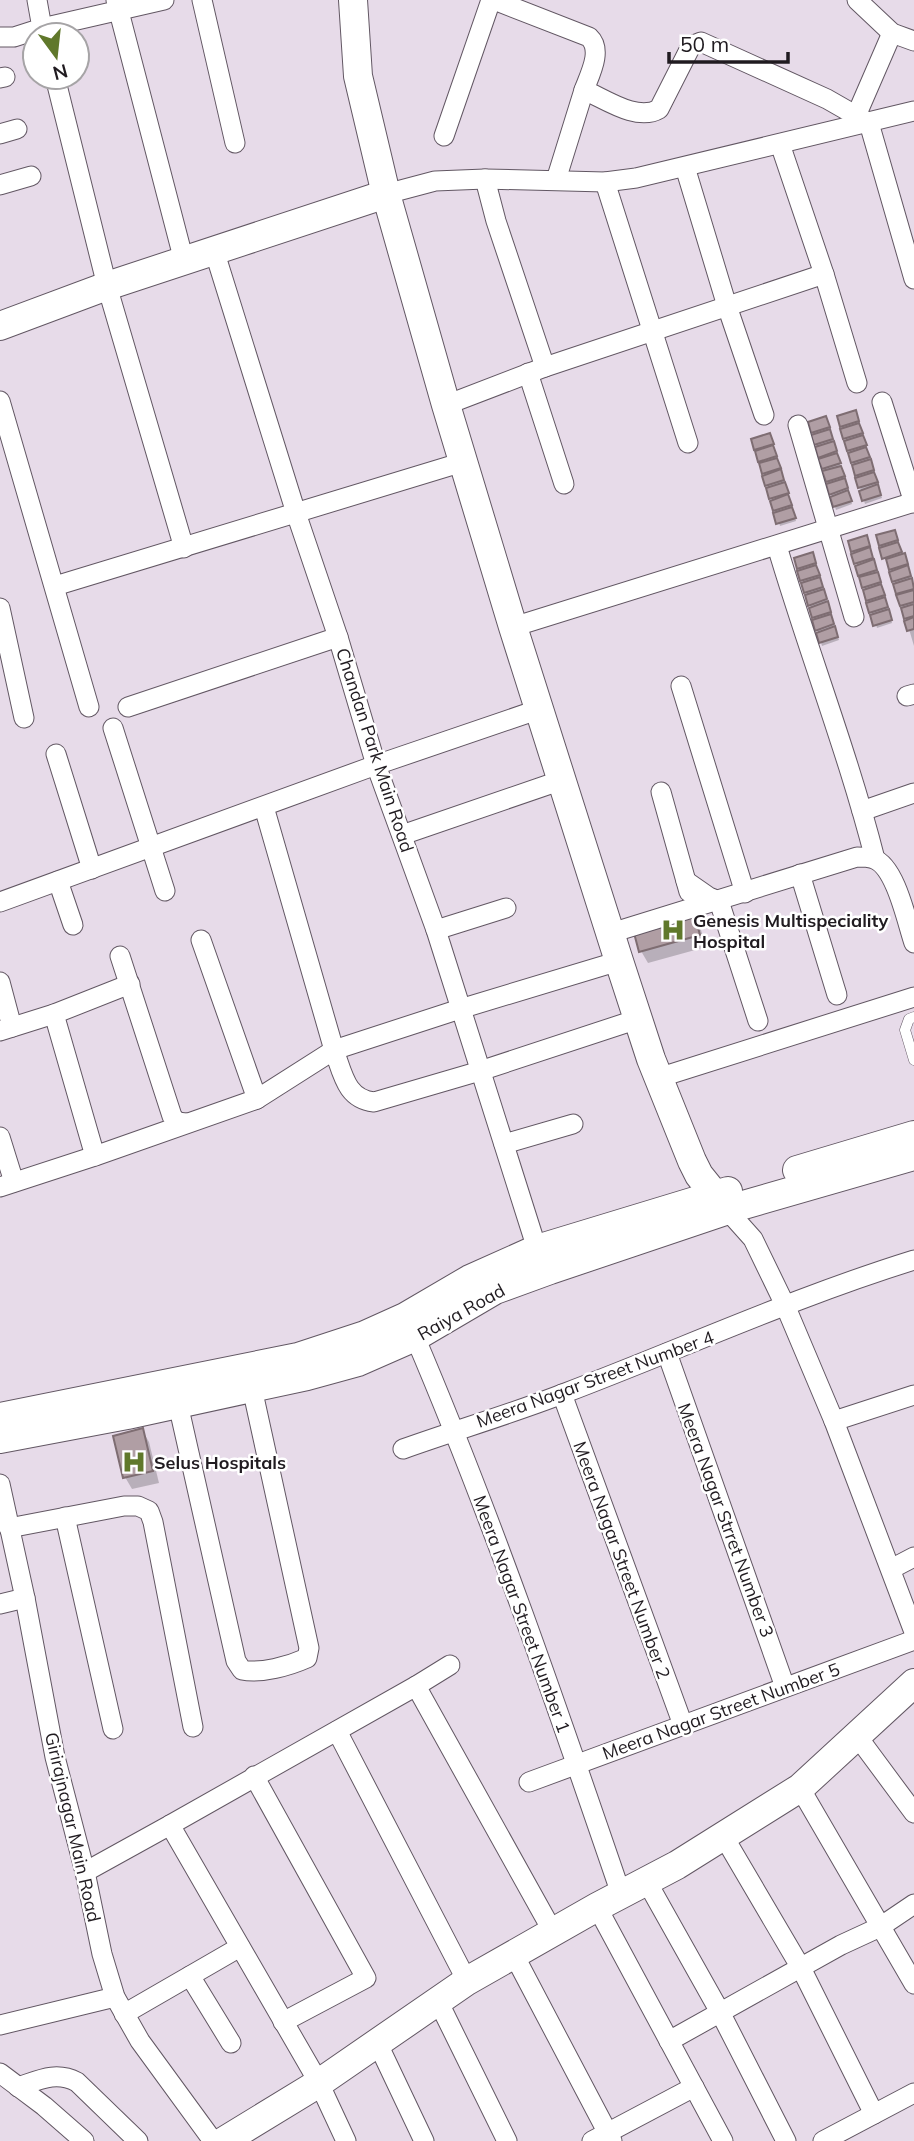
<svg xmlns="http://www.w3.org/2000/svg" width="914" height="2141" viewBox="0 0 914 2141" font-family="Mulish,sans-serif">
<rect width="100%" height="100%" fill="#e7dbe9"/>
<!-- shadow -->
<g fill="#0003">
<path d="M857 415 882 498 865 504 842 426Z"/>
<path d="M827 422 852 504 836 510 812 432Z"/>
<path d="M771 438 796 521 780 526 756 449Z"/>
<path d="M896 535 914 587V646L892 572 888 560 884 558 878 537Z"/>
<path d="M868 540 892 623 877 628 853 551Z"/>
<path d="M814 558 839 640 822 646 799 568Z"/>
<path d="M694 918 701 930 706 947 648 963 641 951Z"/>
<path d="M142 1430 149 1442 159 1483 132 1489 125 1477Z"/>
</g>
<!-- building -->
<g fill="#b09ea4" stroke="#7e6d72" stroke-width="2">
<path d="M856 410 859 421 840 427 837 416Z"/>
<path d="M826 416 830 427 811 433 808 422Z"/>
<path d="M859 423 863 433 843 439 840 429Z"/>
<path d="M830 429 833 439 814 445 811 435Z"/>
<path d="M770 433 774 444 754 450 751 439Z"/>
<path d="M863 435 867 445 847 451 844 441Z"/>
<path d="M834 441 837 451 818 458 815 447Z"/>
<path d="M773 445 777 456 758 462 755 451Z"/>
<path d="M866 447 870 457 851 463 848 453Z"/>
<path d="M837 453 841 463 822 469 818 459Z"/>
<path d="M777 458 781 468 762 474 759 463Z"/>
<path d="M871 459 874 470 855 476 852 465Z"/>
<path d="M841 466 845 476 826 482 822 471Z"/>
<path d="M781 469 784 480 765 486 762 476Z"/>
<path d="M874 472 878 482 858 488 855 478Z"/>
<path d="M845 478 848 488 829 495 826 484Z"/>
<path d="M785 482 789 493 769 499 766 488Z"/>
<path d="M878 484 881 495 862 501 859 491Z"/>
<path d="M848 490 852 501 833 507 830 497Z"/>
<path d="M788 494 792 505 773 511 770 501Z"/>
<path d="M792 507 796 518 776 524 773 513Z"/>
<path d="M895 530 898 540 879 546 876 535Z"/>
<path d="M867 535 870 546 851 552 848 541Z"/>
<path d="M898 542 902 552 882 559 879 548Z"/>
<path d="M870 547 873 558 854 564 851 554Z"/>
<path d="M813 552 816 563 797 569 794 558Z"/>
<path d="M905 553 908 564 889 570 886 559Z"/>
<path d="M874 559 877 570 858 576 855 566Z"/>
<path d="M816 565 820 575 800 581 797 571Z"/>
<path d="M908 565 911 576 892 582 889 572Z"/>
<path d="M878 572 881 582 862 588 859 577Z"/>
<path d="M820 577 823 587 804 593 801 583Z"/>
<path d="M912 578 914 589 896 594 893 584Z"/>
<path d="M881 584 885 595 866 601 863 590Z"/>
<path d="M824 589 827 599 808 606 805 595Z"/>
<path d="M914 590V602L900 606 896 595Z"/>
<path d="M885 597 888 607 869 613 866 603Z"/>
<path d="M828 601 831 612 812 618 809 608Z"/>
<path d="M914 604V616L904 619 901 608Z"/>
<path d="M889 609 892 620 873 626 870 615Z"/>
<path d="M831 614 834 624 815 631 812 620Z"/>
<path d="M914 617V629L907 631 904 621Z"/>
<path d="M835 626 838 637 819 643 816 633Z"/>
<path d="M695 916 700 935 639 952 634 933Z"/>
<path d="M143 1428 153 1471 123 1478 113 1436Z"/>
</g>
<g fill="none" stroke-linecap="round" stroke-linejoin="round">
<!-- lane casing -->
<g stroke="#625763" stroke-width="11">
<path id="lane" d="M914 1017 909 1019 905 1030 914 1060"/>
</g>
<!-- street casing -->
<g stroke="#625763" stroke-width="21">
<g id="street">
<path d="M116 0 184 261"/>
<path d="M202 0 235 143"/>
<path d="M494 0 589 37C603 50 590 74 584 90 605 99 637 122 659 109L691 46 701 42 827 99 869 123 914 279"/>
<path d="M857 0 892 33 914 41"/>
<path d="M44 35 42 28 164 0"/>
<path d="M0 37H14L42 28 37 0"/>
<path d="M55 77 107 286 184 548"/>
<path d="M0 78 5 77"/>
<path d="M856 116 892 33"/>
<path d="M0 134 17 129"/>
<path d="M444 136 491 0"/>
<path d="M780 144 824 274 857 383"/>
<path d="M685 167 727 306 764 415"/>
<path d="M485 179 496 221 545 367"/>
<path d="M556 180 584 90"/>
<path d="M605 182 688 443"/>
<path d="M0 185 31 176"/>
<path d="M386 194 435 181 485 179 605 182 636 178 914 111"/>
<path d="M214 250 296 513 338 637 376 765 436 930 537 1249"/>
<path d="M528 373 564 484"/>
<path d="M0 401 89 707"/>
<path d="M882 402 914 503"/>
<path d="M446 405 545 367 824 274"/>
<path d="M798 425 854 617"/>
<path d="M777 546C808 651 848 753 875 859"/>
<path d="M55 586 463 462"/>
<path d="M0 608 24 718"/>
<path d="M513 627 914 502"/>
<path d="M681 686 745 893"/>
<path d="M907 696 914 694"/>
<path d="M128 707 338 637"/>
<path d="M113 728 165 891"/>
<path d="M56 754 92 869"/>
<path d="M661 792 689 892"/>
<path d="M264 807 334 1050 460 1009 619 961"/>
<path d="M862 811 914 793"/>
<path d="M402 835 562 780"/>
<path d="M800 874 837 995"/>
<path d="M58 881 73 925"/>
<path d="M686 881 709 897 719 901 758 1021"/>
<path d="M0 902 376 765 540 709"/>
<path d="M436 930 506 908"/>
<path d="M611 933 857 857C862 857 869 857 874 859 896 867 907 923 914 943"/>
<path d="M201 940 257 1099"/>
<path d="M120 956 172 1116 177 1122 186 1123"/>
<path d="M0 982 12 1027"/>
<path d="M54 1014 95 1156"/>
<path d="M0 1031 54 1014 130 984"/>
<path d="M658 1078 914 997"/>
<path d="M0 1137 14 1182"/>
<path d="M504 1144 573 1124"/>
<path d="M0 1187 95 1156 257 1099 334 1050C343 1074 346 1099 374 1102L480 1071 638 1019"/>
<path d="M728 1211 753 1239 785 1305 834 1421 914 1632"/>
<path d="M415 1337C493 1520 557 1707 621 1894"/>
<path d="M667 1353 785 1687"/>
<path d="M562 1394 683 1725"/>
<path d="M178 1404 236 1661 242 1670C261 1674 289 1666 307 1658L309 1648 252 1388"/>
<path d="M834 1421 914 1395"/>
<path d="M403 1449C456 1430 511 1414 565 1393 681 1349 795 1297 914 1260"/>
<path d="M0 1484 25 1598 55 1757 85 1872 102 1954 115 1997 140 2041 213 2141"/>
<path d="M65 1517 113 1729"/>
<path d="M9 1528 124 1506H138L149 1511 153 1522 193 1727"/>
<path d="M891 1569 914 1557"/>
<path d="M0 1604 25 1598"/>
<path d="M416 1686 450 1665"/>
<path d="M337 1731 467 1981"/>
<path d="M857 1736 914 1813"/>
<path d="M254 1776 366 1978 283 2022"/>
<path d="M529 1782 914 1640"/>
<path d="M800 1788 914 1984"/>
<path d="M724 1837 801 1968 874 2114"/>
<path d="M85 1872 170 1825"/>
<path d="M647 1882 720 2012 786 2141"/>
<path d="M597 1907 723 2141"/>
<path d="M514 1955 612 2141"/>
<path d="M190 1976 231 2043"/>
<path d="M437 1999 507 2141"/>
<path d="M124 2014 240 1947"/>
<path d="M0 2025 115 1997"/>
<path d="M669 2041 841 1945 880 1927 914 1904"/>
<path d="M377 2042 424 2141"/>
<path d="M0 2073 44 2106 84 2141"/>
<path d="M18 2087C39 2080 56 2071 77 2082L138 2141"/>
<path d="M346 2141 319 2083 170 1825 416 1686 553 1932"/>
<path d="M592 2141 694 2087"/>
<path d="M823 2141 914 2093"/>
</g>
</g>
<!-- secondary casing -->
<g stroke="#625763" stroke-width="30">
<g id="secondary">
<path d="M353 0 358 76 386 194 446 405 513 627 619 961 651 1059 692 1161 699 1175 728 1211"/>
<path d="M0 326 107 286 386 194"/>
<path d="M797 1170 914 1135"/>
<path d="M0 1417 298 1357 365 1335 405 1317 470 1279 537 1249 728 1191"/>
<path d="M0 1439 127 1415 307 1376 358 1362 415 1337 495 1290 550 1270 740 1206 914 1156"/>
<path d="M224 2141 319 2083 467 1981 597 1907 677 1865 800 1788 914 1683"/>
</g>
</g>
<!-- lane -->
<use href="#lane" stroke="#fff" stroke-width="10"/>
<!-- street -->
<use href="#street" stroke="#fff" stroke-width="19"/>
<!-- secondary -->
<use href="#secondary" stroke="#fff" stroke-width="28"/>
</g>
<!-- icons -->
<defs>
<g id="hospital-bare" transform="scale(1.89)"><path d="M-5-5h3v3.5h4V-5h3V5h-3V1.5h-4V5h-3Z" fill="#60782b" stroke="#fff" stroke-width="2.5" paint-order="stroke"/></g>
</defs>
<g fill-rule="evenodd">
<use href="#hospital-bare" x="673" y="930"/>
<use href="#hospital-bare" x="134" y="1462"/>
</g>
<g text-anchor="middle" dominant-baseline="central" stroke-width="5" stroke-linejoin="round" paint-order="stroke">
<!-- street labels -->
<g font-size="18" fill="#201b20" stroke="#fff">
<text transform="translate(375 750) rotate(72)">Chandan Park Main Road</text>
<text transform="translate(461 1312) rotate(-29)">Raiya Road</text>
<text transform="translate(595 1379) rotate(-20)">Meera Nagar Street Number 4</text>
<text transform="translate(726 1520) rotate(70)">Meera Nagar Strret Number 3</text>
<text transform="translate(622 1560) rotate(70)">Meera Nagar Street Number 2</text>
<text transform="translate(522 1614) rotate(70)">Meera Nagar Street Number 1</text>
<text transform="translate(721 1711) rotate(-20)">Meera Nagar Street Number 5</text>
<text transform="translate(73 1827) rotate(77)">Girirajnagar Main Road</text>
</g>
<!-- poi labels -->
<g font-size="18" font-weight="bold" fill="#201b20" stroke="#fff" text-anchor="start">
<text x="693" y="920">Genesis Multispeciality<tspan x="693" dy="21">Hospital</tspan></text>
<text x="154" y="1462">Selus Hospitals</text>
</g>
</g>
<!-- north arrow -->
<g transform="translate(56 56) rotate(165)"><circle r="33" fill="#ffffff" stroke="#a6a4a6" stroke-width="2"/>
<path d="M0-5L12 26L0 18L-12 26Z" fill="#60782b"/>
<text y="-10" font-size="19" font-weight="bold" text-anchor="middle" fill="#201b20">N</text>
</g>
<!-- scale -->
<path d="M669 52v10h119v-10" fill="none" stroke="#201b20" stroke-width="3.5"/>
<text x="680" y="52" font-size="21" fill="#201b20" stroke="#ffffff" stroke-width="5" paint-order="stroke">50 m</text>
</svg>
